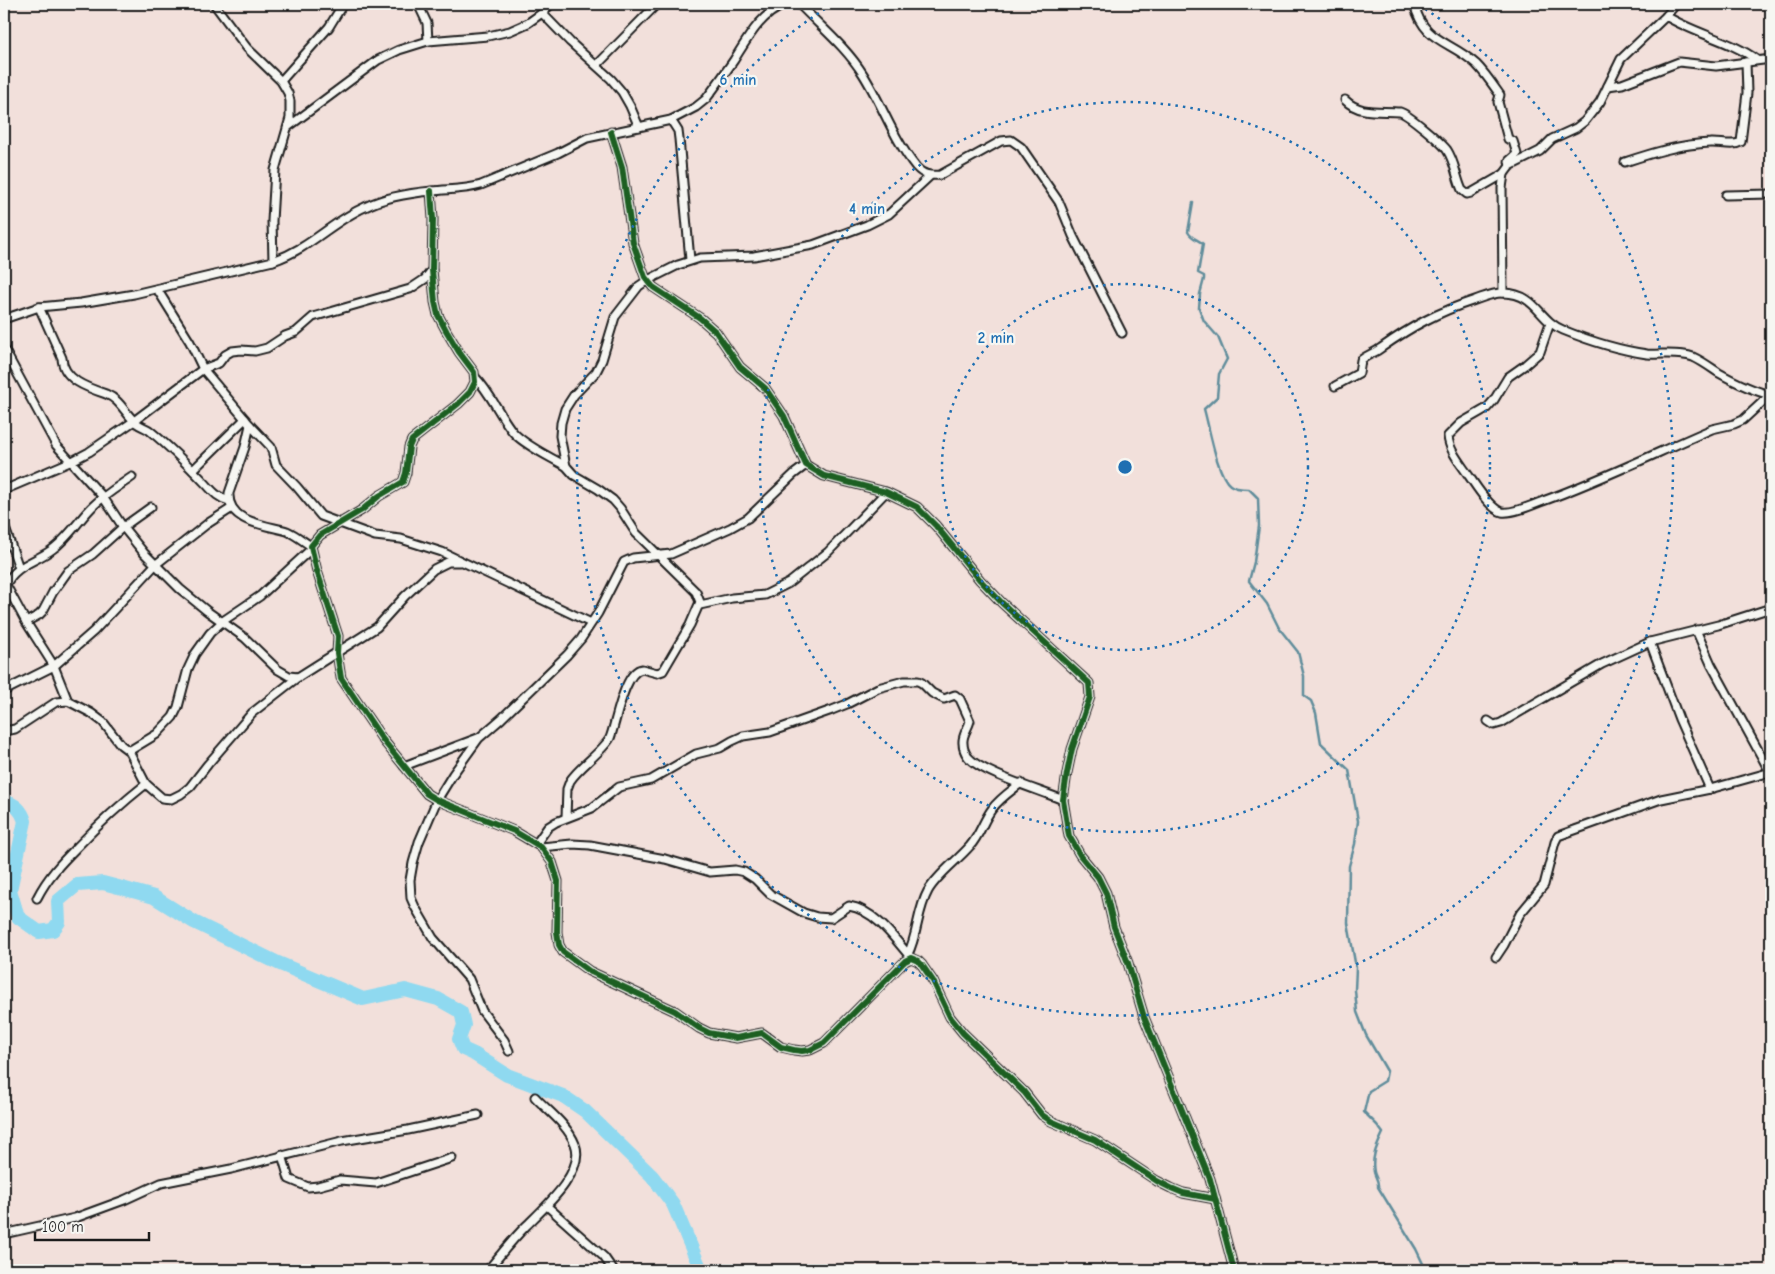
<svg xmlns="http://www.w3.org/2000/svg" width="1775" height="1274" viewBox="0 0 1775 1274" font-family="'Comic Neue',sans-serif">
<rect width="100%" height="100%" fill="#f2e0db"/>
<filter id="ink" filterUnits="userSpaceOnUse"><feTurbulence type="fractalNoise" baseFrequency=".02" numOctaves="2"/><feDisplacementMap in="SourceGraphic" scale="10" xChannelSelector="R" yChannelSelector="G"/><feConvolveMatrix kernelMatrix="1 2 1 2 8 2 1 2 1" color-interpolation-filters="sRGB"/></filter>
<g filter="url(#ink)">
<g fill="none" stroke-linecap="round" stroke-linejoin="round">
<!-- stream -->
<path stroke="#618d9b" stroke-width="2.5" d="M1193 203 1188 232C1192 239 1198 239 1203 244L1198 273 1204 276V279L1200 294 1199 308 1204 321 1218 337 1227 359 1219 374 1217 397 1204 409C1209 426 1217 475 1230 485 1235 489 1243 489 1249 489L1258 498 1259 526 1254 562 1249 581 1267 604 1279 628 1298 652 1304 676V696L1311 701 1316 713 1321 743 1349 770 1358 821 1355 844 1349 866 1348 923 1356 968 1355 990 1357 1012 1366 1035 1387 1071 1385 1081 1369 1091 1364 1112 1377 1125 1383 1133C1377 1146 1371 1157 1374 1172 1375 1177 1379 1181 1378 1187L1416 1249 1426 1270"/>
<!-- river -->
<path stroke="#8fd9f0" stroke-width="14" d="M4 802C15 803 22 811 25 821L10 890 18 917 39 932 53 930 59 922 58 901 77 885 103 883 122 888 154 897 194 922 278 963 363 999 405 990 438 999 461 1012 464 1025 459 1039 463 1049 474 1054 507 1075 563 1096 585 1111 652 1176 673 1204 701 1270"/>
<!-- minor casing -->
<g stroke="#1c1c1c" stroke-width="11">
<g id="minor">
<path d="M214 4 247 48 281 81 288 93 290 101V118L275 170 272 221 273 261"/>
<path d="M418 4 427 23 428 41"/>
<path d="M799 4C821 27 846 47 863 74 882 104 894 140 916 167 923 175 930 176 940 175L1001 141 1011 140 1021 147 1059 202 1073 236 1122 333"/>
<path d="M1414 4C1424 43 1450 40 1476 64 1485 73 1493 85 1500 95L1498 102 1508 139 1513 141 1517 154 1509 161 1510 166"/>
<path d="M542 13 570 42 611 79 622 92 630 106 639 127"/>
<path d="M1666 16C1695 34 1730 40 1757 60"/>
<path d="M597 65 657 4"/>
<path d="M281 81 329 27 343 4"/>
<path d="M1608 86 1622 84 1679 62 1716 66 1771 59"/>
<path d="M1345 100C1360 115 1381 110 1400 112 1408 114 1442 143 1447 150 1455 162 1456 177 1462 190L1467 194 1471 193 1504 174"/>
<path d="M671 120 678 131 679 139 690 260"/>
<path d="M288 127 378 60 399 50 428 41 488 36 510 31 528 23 542 13 551 4"/>
<path d="M611 132 622 167 633 243 645 277 653 287 700 318 716 332 740 367 765 388 784 416 806 465 824 476 886 492 917 507 936 526 980 580 1002 603 1089 683 1090 697 1072 749 1067 773 1063 800 1069 836 1080 855 1098 877 1106 893 1114 927 1128 963 1144 1017 1210 1179 1234 1270"/>
<path d="M1625 162C1652 153 1681 144 1710 143 1720 142 1732 147 1741 142L1747 93 1746 62"/>
<path d="M431 191 433 219 432 270 435 302 438 315 447 332 459 352 474 372 475 382 470 392 458 404 412 440 409 447 406 473 403 482 379 496 362 510 320 535 311 546 317 571 338 636 337 653 341 678 383 740 427 794 437 800 514 831 541 847 552 862 558 881 557 932 559 945 563 952 589 971 675 1011 699 1028 709 1033 736 1038 762 1033 781 1047 794 1050 802 1051 810 1050 824 1043 905 961 911 958 918 961 922 965 933 981 950 1017 963 1033 1024 1092 1042 1115 1051 1121 1095 1140 1157 1181 1171 1188 1183 1193 1215 1199"/>
<path d="M1726 195 1771 194"/>
<path d="M157 289 190 342 203 369 250 425 245 447 229 493C227 523 267 525 287 531 296 535 303 541 311 546"/>
<path d="M1503 293 1502 188 1504 174 1510 166 1540 151 1552 139 1576 128 1585 121 1600 102 1621 59 1666 16 1676 4"/>
<path d="M39 307 62 358C63 380 88 388 106 394 120 400 123 410 133 420 137 425 144 427 149 430 170 447 189 466 207 485 214 493 219 498 229 501"/>
<path d="M4 319 39 307 81 303 134 294 273 261C311 248 331 222 365 207 385 197 410 193 432 191 449 189 464 190 481 185L558 153 587 138 671 120 696 107 706 99C716 86 725 73 734 60 748 38 760 14 786 4"/>
<path d="M1550 323 1540 352 1525 365 1508 377 1494 400 1487 408 1461 423 1448 436C1449 451 1461 464 1469 476 1476 486 1490 509 1502 512 1512 514 1533 505 1543 501 1601 480 1656 453 1712 429L1734 424 1743 420 1770 395"/>
<path d="M4 349 56 445 103 497 123 527 144 553 180 589 207 611 245 638 277 669 289 676 298 677"/>
<path d="M475 377C491 393 499 415 513 432 523 444 551 458 566 466"/>
<path d="M1335 386 1359 373 1361 360C1368 354 1375 353 1381 348 1412 326 1438 312 1475 300 1484 297 1494 292 1504 293 1537 294 1538 320 1563 330 1590 341 1619 350 1647 354 1662 355 1679 352 1693 357 1702 361 1710 367 1719 373 1735 382 1753 391 1771 395"/>
<path d="M250 425 271 447 276 465 297 487 321 516 375 536 401 539 442 552 591 623"/>
<path d="M193 470 245 419"/>
<path d="M4 490 72 461 89 452 134 421 203 369 219 363 225 355 232 351 241 350 255 351 267 348 285 336 296 332 313 317 410 289 425 279 432 270"/>
<path d="M4 525 19 568"/>
<path d="M700 605 732 598 765 595 789 583 828 552 886 492"/>
<path d="M26 622 39 615 43 611 53 592 68 571 93 554 123 527 151 507"/>
<path d="M1696 630 1711 664 1770 772"/>
<path d="M1650 642 1679 719 1710 789"/>
<path d="M4 691 54 666 94 631 155 565 207 524 232 508"/>
<path d="M68 701 54 666 26 622 6 585C14 566 34 562 50 551 67 540 78 521 92 507 104 495 119 486 132 477"/>
<path d="M1488 721 1494 725 1501 723 1602 664 1650 642 1718 625 1771 608"/>
<path d="M4 731 15 729 56 702 68 701 91 713 103 722 121 745 129 751 146 784 162 798 171 799 181 794 190 787 208 764 252 713 298 677 377 627 405 596 434 569 448 562H460"/>
<path d="M129 751 157 734 173 717 178 707 188 669 195 654 210 633 223 621 260 596 311 549"/>
<path d="M404 766 478 738"/>
<path d="M566 817 567 789 570 781C579 767 603 751 610 738 616 724 624 671 642 669L657 673 663 671 690 625 700 602 696 592 636 533 620 508 613 500 598 489 574 475 566 466 560 436 561 423 565 409 574 395 596 372 602 360 615 317 639 286 648 280 678 265 700 258 754 256 813 245 867 225 889 214 930 176"/>
<path d="M536 844 548 827 556 822 592 808 619 787 651 780 696 754 720 748 732 741 743 736 770 732 832 710 847 704 878 688 904 681H918L922 683 932 693 944 699 955 695 960 699 970 721C968 729 962 735 963 743 963 748 965 753 968 757 981 773 1042 791 1063 800"/>
<path d="M541 847 572 844 590 845 665 859 710 872 735 870 744 872 755 879 770 894 804 913 817 917 831 918 849 906C875 910 895 939 911 958"/>
<path d="M37 898C47 878 61 863 77 847 99 824 122 803 146 784"/>
<path d="M908 954C918 934 917 911 928 891 938 874 957 861 970 846 980 835 983 821 992 809 999 799 1011 791 1021 783"/>
<path d="M1496 957 1504 945 1520 914 1544 885 1555 842 1558 836 1661 799 1710 789 1771 772"/>
<path d="M509 1051 504 1040 482 1011 469 979 433 938 415 907 411 898 410 880 413 863 419 842 437 800 453 774 479 738 501 719 567 655 581 639 598 613 624 562 633 558 671 554 730 528 748 518 794 474 806 465"/>
<path d="M282 1155 289 1179 308 1187 318 1186 340 1180 376 1183 452 1158"/>
<path d="M547 1206 604 1257 613 1270"/>
<path d="M4 1234 75 1218 124 1200 161 1183 231 1169 342 1141 408 1130 478 1115"/>
<path d="M488 1270C500 1255 512 1240 526 1226 543 1209 586 1172 575 1144 567 1124 548 1111 535 1097"/>
</g>
</g>
<!-- minor -->
<use href="#minor" stroke="#f6f6f2" stroke-width="7"/>
<!-- cycleway casing -->
<g stroke="#f6f6f2" stroke-width="9">
<g id="cycleway">
<path d="M611 132 622 167 633 243 645 277 653 287 700 318 716 332 740 367 765 388 784 416 806 465 824 476 886 492 917 507 936 526 980 580 1002 603 1089 683 1090 697 1072 749 1067 773 1063 800 1069 836 1080 855 1098 877 1106 893 1114 927 1128 963 1144 1017 1210 1179 1234 1270"/>
<path d="M431 191 433 219 432 270 435 302 438 315 447 332 459 352 474 372 475 382 470 392 458 404 412 440 409 447 406 473 403 482 379 496 362 510 320 535 311 546 317 571 338 636 337 653 341 678 383 740 427 794 437 800 514 831 541 847 552 862 558 881 557 932 559 945 563 952 589 971 675 1011 699 1028 709 1033 736 1038 762 1033 781 1047 794 1050 802 1051 810 1050 824 1043 905 961 911 958 918 961 922 965 933 981 950 1017 963 1033 1024 1092 1042 1115 1051 1121 1095 1140 1157 1181 1171 1188 1183 1193 1215 1199"/>
</g>
</g>
<!-- cycleway -->
<use href="#cycleway" stroke="#1b5e20" stroke-width="6"/>
</g>
</g>
<!-- distance rings -->
<g fill="none" stroke="#1f6fb2" stroke-width="2.5" stroke-dasharray="2.5 5">
<circle cx="1125" cy="467" r="183"/>
<circle cx="1125" cy="467" r="365"/>
<path d="M1419 5A548 548 0 1 1 831 5"/>
</g>
<circle cx="1125" cy="467" r="8" fill="#1f6fb2" stroke="#f6f6f2" stroke-width="2.5"/>
<g font-size="15" text-anchor="middle" font-weight="bold" fill="#1f6fb2" stroke="#f6f6f2" stroke-width="4.5" stroke-linejoin="round" paint-order="stroke">
<text x="738" y="85">6 min</text>
<text x="867" y="214">4 min</text>
<text x="996" y="343">2 min</text>
</g>
<!-- margin -->
<rect width="1775" height="1274" fill="none" stroke="#f6f6f2" stroke-width="20"/>
<rect x="10" y="10" width="1755" height="1254" fill="none" stroke="#1c1c1c" stroke-width="2" filter="url(#ink)"/>
<!-- scale -->
<path d="M35 1232v8h114v-8" fill="none" stroke="#1c1c1c" stroke-width="2.5"/>
<text x="42" y="1232" font-size="15" fill="#1c1c1c" stroke="#f6f6f2" stroke-width="4" paint-order="stroke">100 m</text>
</svg>
